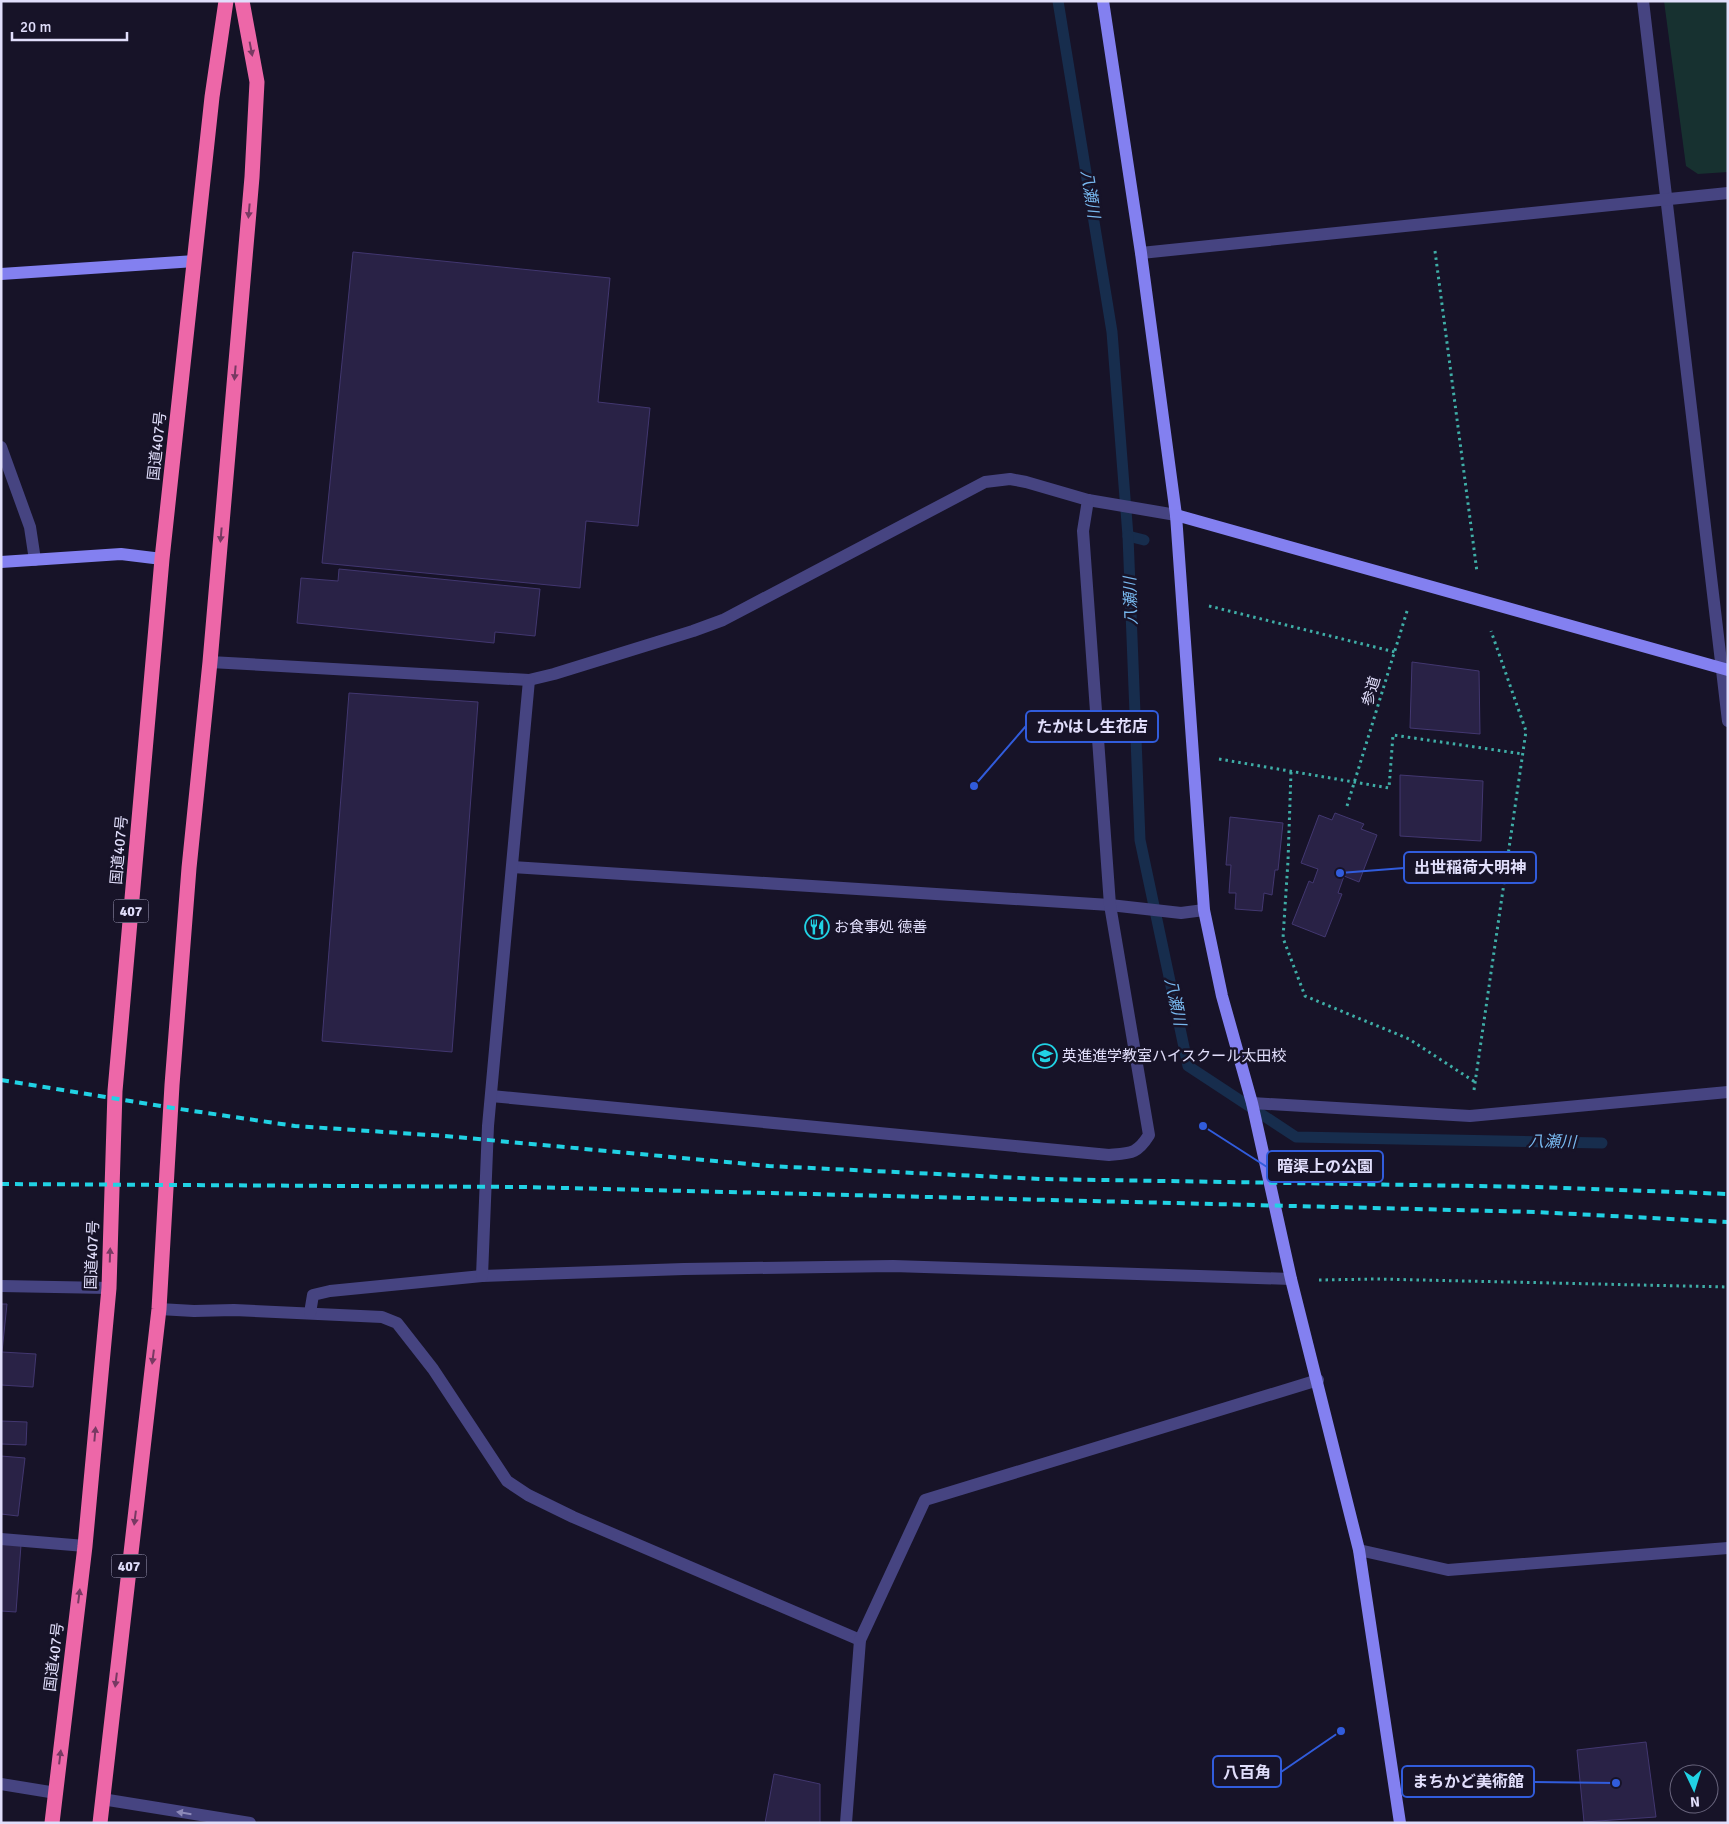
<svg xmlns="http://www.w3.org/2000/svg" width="1729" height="1824" viewBox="0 0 1729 1824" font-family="Signika,'Noto Sans JP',sans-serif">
<rect width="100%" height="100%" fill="#171328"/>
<!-- green -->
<path fill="#173130" d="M1664 1H1728V172L1698 174 1686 166Z"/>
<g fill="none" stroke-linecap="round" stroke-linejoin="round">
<!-- stream -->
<g stroke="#172d4d" stroke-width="11">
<path d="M1058 1 1112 332 1128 536 1144 540"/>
<path d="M1128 536 1140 840 1188 1066 1296 1137 1602 1143"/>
</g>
</g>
<!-- building -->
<g fill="#292246" stroke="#423770">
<path d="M353 252 610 278 598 402 650 408 638 526 586 521 580 588 322 563Z"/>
<path d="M339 569 540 589 535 636 495 632 494 643 297 623 301 578 338 581Z"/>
<path d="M1412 662 1479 671 1480 734 1410 728Z"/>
<path d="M349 693 478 702 452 1052 322 1041Z"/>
<path d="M1400 775 1483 781 1481 841 1400 836Z"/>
<path d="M1335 813 1364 824 1361 829 1377 835 1359 882 1344 876 1338 893 1342 894 1325 937 1292 924 1309 881 1313 883 1318 869 1301 863 1319 815 1332 820Z"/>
<path d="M1230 817 1283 823 1278 870H1275L1272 895 1264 893 1262 911 1235 909 1236 893H1229L1231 865H1226Z"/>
<path d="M1 1304H7L2 1352 36 1354 33 1387 1 1385Z"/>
<path d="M1 1421 27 1422 26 1445 1 1444Z"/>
<path d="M1 1456 25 1458 18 1516 1 1514Z"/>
<path d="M1 1543 21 1545 16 1612 1 1611Z"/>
<path d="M1646 1742 1656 1817 1584 1822 1577 1750Z"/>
<path d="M774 1774 820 1784V1823H765Z"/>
</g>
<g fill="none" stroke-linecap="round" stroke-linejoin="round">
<!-- path -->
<g stroke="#3faea7" stroke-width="3" stroke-dasharray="2.5 4" stroke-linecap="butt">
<path d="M1435 251 1477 572"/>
<path d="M1209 606 1395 652"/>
<path d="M1219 759 1389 788 1393 735 1523 754"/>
<path d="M1291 772 1288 861 1283 938 1305 996 1409 1039 1475 1082"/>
<path d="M1347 806 1408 608"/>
<path d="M1474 1090 1526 731 1491 631"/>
<path d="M1319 1280 1377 1279 1728 1287"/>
</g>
<!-- lane -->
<g stroke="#464481" stroke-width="12">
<path d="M1 1286 109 1288"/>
<path d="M159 1309 194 1311 234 1310 382 1317 397 1323 433 1369 507 1481 528 1495 573 1517 860 1640"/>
<path d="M310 1313 313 1295 330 1291 482 1276 684 1269 893 1266 1291 1279"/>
<path d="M1 1539 85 1546"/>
<path d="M846 1823 860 1640 925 1500 1318 1380"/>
</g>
<!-- street -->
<g stroke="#464481" stroke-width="12">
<path d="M1643 1 1728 721"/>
<path d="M1141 253 1728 193"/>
<path d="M1 447 30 527 35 560"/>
<path d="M210 662 529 680 554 674 693 631 723 620 985 482 1010 479 1026 482 1088 500 1176 515"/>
<path d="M512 867 1110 905 1181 913 1204 910"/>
<path d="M491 1096 1109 1155C1131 1153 1137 1154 1149 1135L1110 905 1083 531 1088 500"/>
<path d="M1252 1103 1470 1116 1728 1092"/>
<path d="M482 1276 488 1126 529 680"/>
<path d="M1359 1550 1448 1570 1728 1548"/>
<path d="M1 1784 56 1793"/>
<path d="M102 1799 250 1823"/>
</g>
<!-- secondary -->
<g stroke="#8380f0" stroke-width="12">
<path d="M1103 1 1141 253 1176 515 1204 910 1222 996 1252 1103 1291 1279 1359 1550 1400 1823"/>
<path d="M1 274 195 261"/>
<path d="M1176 515 1728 670"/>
<path d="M1 562 121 554 162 559"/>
</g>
<!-- highway -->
<g stroke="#ed67a8" stroke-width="15">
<path d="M52 1823 85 1546 109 1288 115 1091 162 559 212 97 226 1"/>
<path d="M100 1823 159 1309 172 1085 189 868 210 662 252 177 257 82 242 1"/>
</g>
<!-- rail -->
<g stroke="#21d2e4" stroke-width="4" stroke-dasharray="8 6" stroke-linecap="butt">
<path d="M1 1080 173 1108 295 1126 445 1136 769 1166 1041 1179 1536 1187 1728 1194"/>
<path d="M1 1184 525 1187 1536 1212 1728 1222"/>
</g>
</g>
<!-- one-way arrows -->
<defs><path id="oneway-solid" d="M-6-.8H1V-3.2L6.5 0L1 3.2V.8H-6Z" transform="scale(1.25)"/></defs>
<g fill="#773962">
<use href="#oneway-solid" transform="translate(251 49) rotate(79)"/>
<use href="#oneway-solid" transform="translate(249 211) rotate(95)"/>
<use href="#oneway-solid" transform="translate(235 373) rotate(95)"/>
<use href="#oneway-solid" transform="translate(221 535) rotate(95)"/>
<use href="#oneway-solid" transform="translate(110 1255) rotate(-88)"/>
<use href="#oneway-solid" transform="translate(153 1357) rotate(97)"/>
<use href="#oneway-solid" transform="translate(95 1434) rotate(-85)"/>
<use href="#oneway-solid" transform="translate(135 1518) rotate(97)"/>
<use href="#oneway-solid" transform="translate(79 1596) rotate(-83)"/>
<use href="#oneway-solid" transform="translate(116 1680) rotate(97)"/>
<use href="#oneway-solid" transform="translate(60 1757) rotate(-83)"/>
</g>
<use fill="#8c89b8" href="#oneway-solid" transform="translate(184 1813) rotate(-171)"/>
<!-- icons -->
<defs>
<g id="restaurant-ring" transform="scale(1.25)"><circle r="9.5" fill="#171328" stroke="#21d2e4" stroke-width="1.5"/><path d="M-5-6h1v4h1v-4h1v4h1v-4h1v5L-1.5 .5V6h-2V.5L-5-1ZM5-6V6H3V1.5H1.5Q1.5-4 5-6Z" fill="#21d2e4"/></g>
<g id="school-ring" transform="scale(1.25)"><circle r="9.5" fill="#171328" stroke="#21d2e4" stroke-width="1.5"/><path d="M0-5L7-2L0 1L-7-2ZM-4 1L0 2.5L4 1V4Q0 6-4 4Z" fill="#21d2e4"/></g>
</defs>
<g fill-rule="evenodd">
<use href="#restaurant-ring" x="817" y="927"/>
<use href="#school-ring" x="1045" y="1056"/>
</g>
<g text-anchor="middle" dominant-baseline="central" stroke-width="5" stroke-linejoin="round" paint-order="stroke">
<!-- shield labels -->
<g fill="#171328" stroke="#a4a1bc" stroke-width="1">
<rect x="113.5" y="899.5" width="35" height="23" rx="4"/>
<rect x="111.5" y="1554.5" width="35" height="23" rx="4"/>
</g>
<g font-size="14" font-weight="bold" fill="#e1defb">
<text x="131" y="911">407</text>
<text x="129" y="1566">407</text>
</g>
<!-- street labels -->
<g font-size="15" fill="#e1defb" stroke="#171328">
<text transform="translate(157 446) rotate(-84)">国道407号</text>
<text transform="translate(1371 691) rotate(-73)">参道</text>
<text transform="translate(119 850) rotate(-85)">国道407号</text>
<text transform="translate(92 1255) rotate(-88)">国道407号</text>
<text transform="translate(54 1657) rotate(-83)">国道407号</text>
</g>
<!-- poi labels -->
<g font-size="15" fill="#e1defb" stroke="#171328" text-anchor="start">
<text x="834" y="927">お食事処 徳善</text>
<text x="1062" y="1056">英進進学教室ハイスクール太田校</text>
</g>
<!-- water labels -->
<g font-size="16" font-style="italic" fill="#78b8ef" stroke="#171328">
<text transform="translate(1090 194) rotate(81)">八瀬川</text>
<text transform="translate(1131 601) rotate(-92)">八瀬川</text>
<text transform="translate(1175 1002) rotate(78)">八瀬川</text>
<text transform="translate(1552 1142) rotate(1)">八瀬川</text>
</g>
</g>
<!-- callouts -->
<path fill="none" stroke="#315cdc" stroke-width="2" d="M974 786L1026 726M1340 873L1404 868M1203 1126L1267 1167M1341 1731L1281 1772M1616 1783L1534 1782"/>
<g fill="#315cdc" stroke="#171328" stroke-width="2">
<circle cx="974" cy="786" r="5"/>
<circle cx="1340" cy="873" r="5"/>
<circle cx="1203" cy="1126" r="5"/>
<circle cx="1341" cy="1731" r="5"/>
<circle cx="1616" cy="1783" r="5"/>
</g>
<g fill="#171328" stroke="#315cdc" stroke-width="2">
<rect x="1026" y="711" width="132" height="31" rx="5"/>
<rect x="1404" y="852" width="132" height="31" rx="5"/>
<rect x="1267" y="1151" width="116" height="31" rx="5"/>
<rect x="1213" y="1756" width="68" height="31" rx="5"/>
<rect x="1402" y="1766" width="132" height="31" rx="5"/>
</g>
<g font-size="16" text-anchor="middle" font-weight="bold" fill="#e1defb">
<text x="1092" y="732">たかはし生花店</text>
<text x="1470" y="873">出世稲荷大明神</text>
<text x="1325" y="1172">暗渠上の公園</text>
<text x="1247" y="1778">八百角</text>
<text x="1468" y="1787">まちかど美術館</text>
</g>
<!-- border -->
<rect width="1729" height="1824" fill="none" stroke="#e1defb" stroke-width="5"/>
<!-- north arrow -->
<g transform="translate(1694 1789) rotate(176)"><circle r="24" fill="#171328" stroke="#68647c"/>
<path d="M0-4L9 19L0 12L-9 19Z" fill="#21d2e4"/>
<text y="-8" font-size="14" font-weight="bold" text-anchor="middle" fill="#e1defb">N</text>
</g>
<!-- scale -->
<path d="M12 32v8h115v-8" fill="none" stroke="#e1defb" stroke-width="2.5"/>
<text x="20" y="32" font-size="15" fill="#e1defb" stroke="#171328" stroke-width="4" paint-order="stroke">20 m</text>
</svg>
